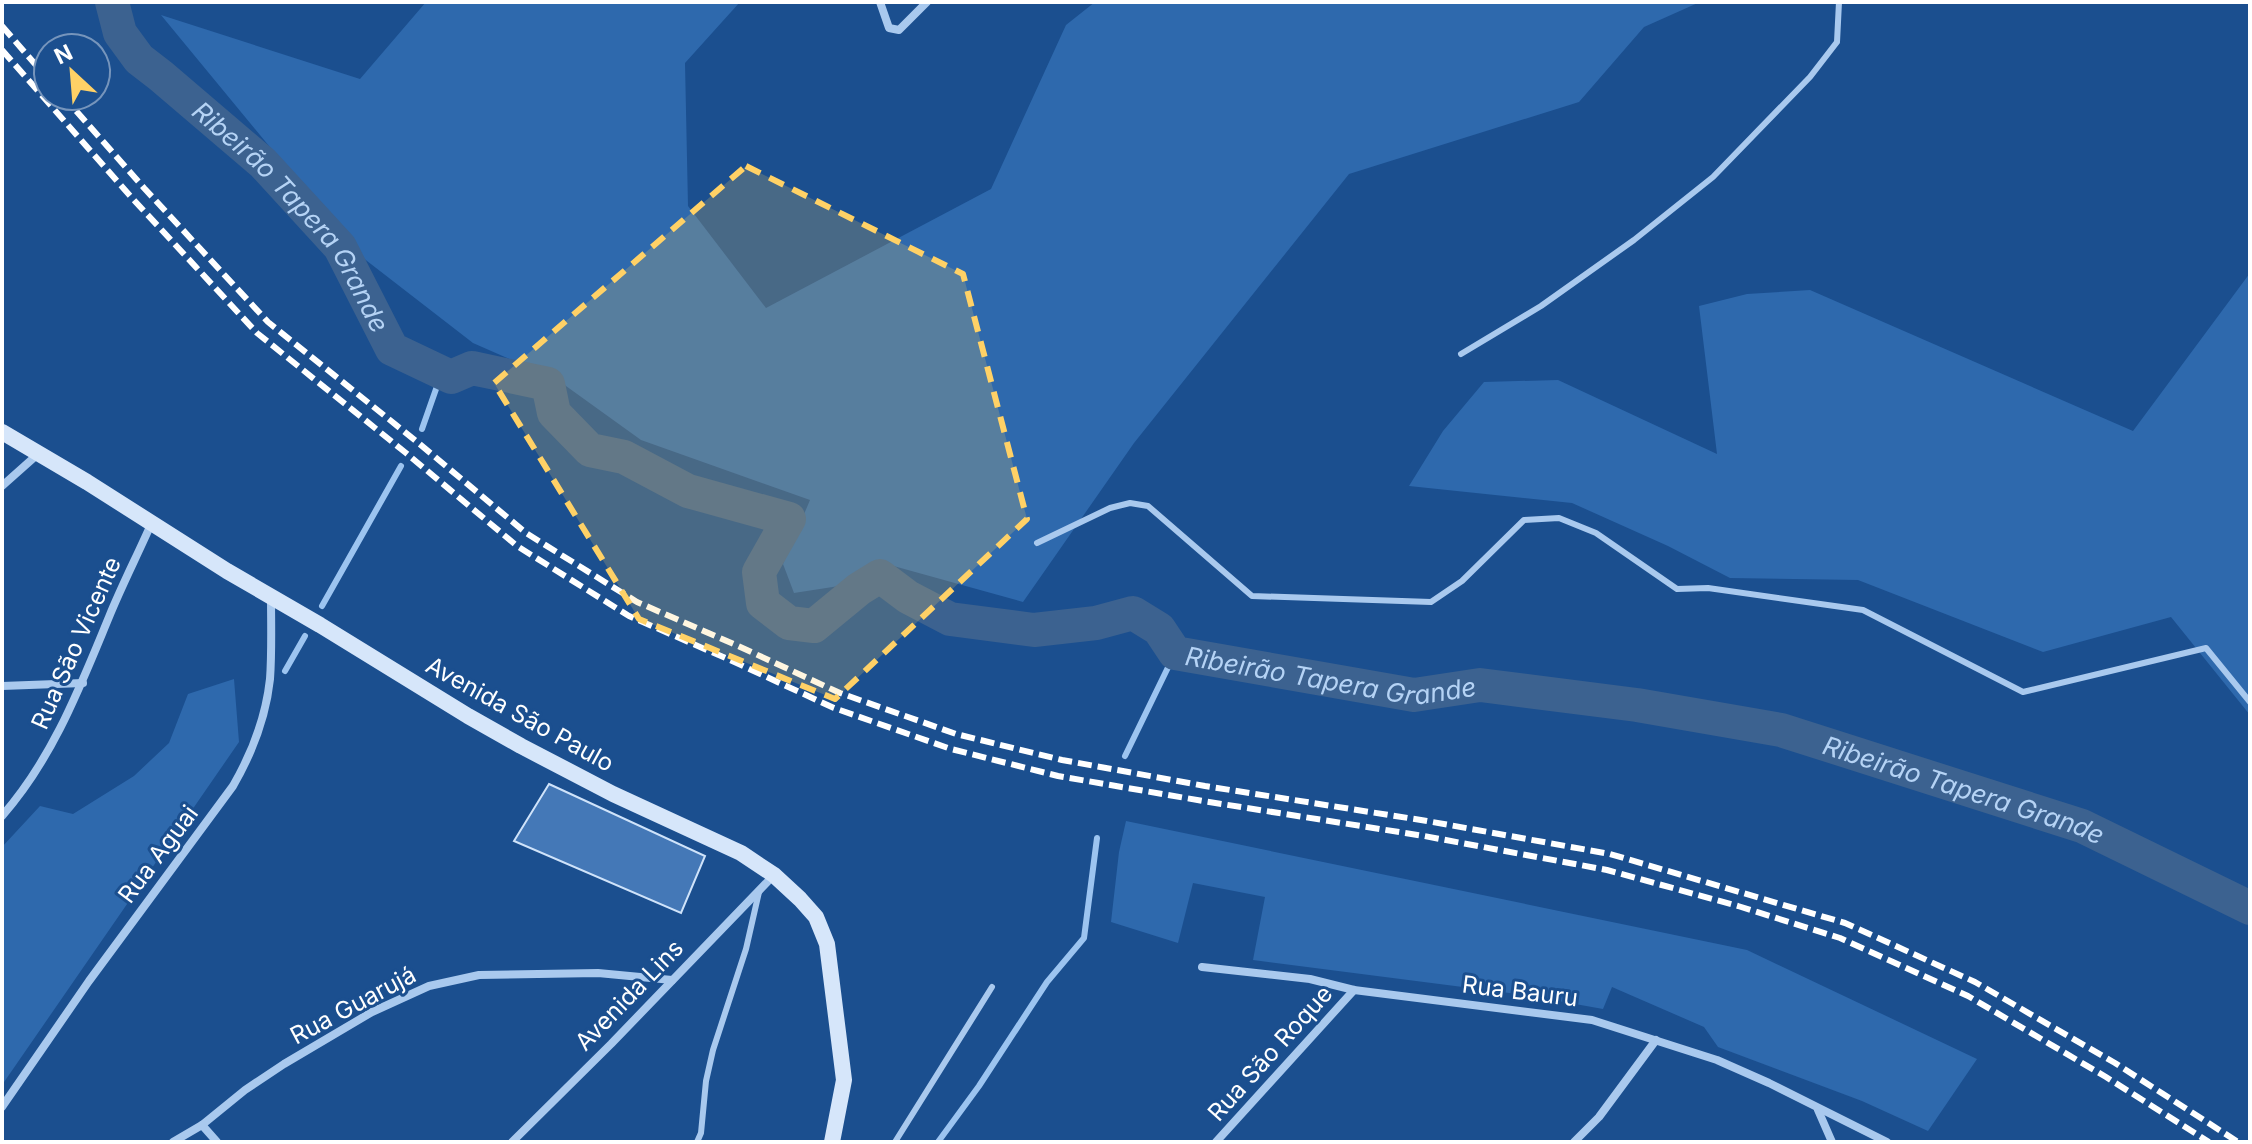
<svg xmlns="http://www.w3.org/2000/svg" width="2252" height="1144" viewBox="0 0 2252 1144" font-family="Inter,sans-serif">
<rect width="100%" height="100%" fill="#1b4f8f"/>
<!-- green -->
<g fill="#2e69ad">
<path d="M426 2H740L685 63 688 206 766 308 991 189 1066 25 1095 2H1700L1644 27 1579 102 1349 174 1134 443 1023 602 879 562 852 584 794 593 783 564 810 500 641 440 559 381 473 343 358 254 161 15 360 79Z"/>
<path d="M2250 273V715L2171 617 2043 652 1858 580 1730 578 1668 546 1572 503 1409 486 1443 431 1484 382 1558 380 1717 454 1699 306 1747 294 1810 290 2133 431Z"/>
<path d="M234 679 239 742 2 1085V847L40 806 73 814 134 776 169 743 188 694Z"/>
<path d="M1126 821 1747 950 1977 1059 1928 1131 1862 1101 1718 1047 1704 1027 1612 987 1603 1009 1525 995 1253 960 1265 897 1193 883 1178 943 1111 922 1119 852Z"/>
</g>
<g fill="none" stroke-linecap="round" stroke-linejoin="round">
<!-- stream -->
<g stroke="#9cc4f0" stroke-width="6">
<path d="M422 429 442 372"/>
<path d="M322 606 401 466"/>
<path d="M285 671 305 636"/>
<path d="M1125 756 1175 653"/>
<path d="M938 1142 979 1086 1047 982 1084 938 1097 838"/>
</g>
<!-- river -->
<path stroke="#3c6290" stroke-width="34" id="s1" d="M112 2 120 33 139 59 161 76 263 163 340 247 392 349 451 377 472 368 548 384 554 413 590 450 624 457 688 491 789 519 759 572 763 603 789 623 814 626 859 589 880 576 908 597 950 619 1034 630 1096 623 1133 613 1159 629 1175 653 1414 695 1480 685 1637 705 1781 730 2082 826 2250 908"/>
</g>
<!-- building -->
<path fill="#4478b7" stroke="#cfe3fa" stroke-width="2" d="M549 784 705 856 681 913 514 841Z"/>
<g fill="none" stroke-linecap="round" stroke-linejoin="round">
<!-- service -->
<g stroke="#a9c9ee" stroke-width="6">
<path d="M1461 354 1541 306 1634 240 1713 177 1810 77 1837 42 1839 2"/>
<path d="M1037 543 1110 508 1130 503 1148 506 1252 596 1431 602 1462 581 1524 520 1559 518 1596 533 1677 589 1708 588 1863 610 2023 692 2206 648 2250 702"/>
<path d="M697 1142 701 1133 706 1081 713 1050 746 949 759 892"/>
<path d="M895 1142 992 987"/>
</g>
<!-- minor -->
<g stroke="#a9c9ee" stroke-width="8">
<path d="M880 2 889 28 899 30 927 2"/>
<path d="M2 486 38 454"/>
<path d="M2 686 83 683"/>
<path d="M2 816C53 758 80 687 109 617 122 585 138 554 152 522"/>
<path d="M1202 967 1310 979 1354 990 1592 1020 1717 1060 1769 1083 1887 1142"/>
<path d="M2 1107 89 981 233 786C252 753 266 716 270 679 272 652 271 624 271 596"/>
<path d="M1818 1110 1832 1142"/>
<path d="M202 1125 217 1142"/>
<path d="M173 1142 202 1125 245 1090 284 1064 372 1012 429 986 479 975 598 973 672 980"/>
<path d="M512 1142 611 1044 774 875"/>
<path d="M1216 1142 1354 990"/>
<path d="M1574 1142 1599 1117 1656 1040"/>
</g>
<!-- secondary -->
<path stroke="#d6e6fa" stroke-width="16" d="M2 432 87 482 227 571 320 625 468 716 521 746 613 794 741 853 774 875 800 899 816 917 827 944 844 1080 832 1142"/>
<!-- rail -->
<g stroke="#fff" stroke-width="6" stroke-dasharray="14 6" stroke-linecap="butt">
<path d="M2 26 48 79"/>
<path d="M2 50 132 198 257 333 406 453 517 546 629 616 730 660 834 708 951 749 1058 776 1203 801 1424 836 1607 870 1738 906 1840 938 1968 996 2106 1077 2209 1142"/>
<path d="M63 96 144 188 268 322 416 441 526 533 637 602 736 645 840 693 956 734 1062 760 1205 786 1427 821 1610 854 1845 923 1975 982 2115 1063 2238 1142"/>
</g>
</g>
<!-- marked area -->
<path fill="#ffd166" fill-opacity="0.2" stroke="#ffd166" stroke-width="6" stroke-dasharray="16 10" stroke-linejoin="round" d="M746 166 963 274 1027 519 835 699 639 619 494 383Z"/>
<g text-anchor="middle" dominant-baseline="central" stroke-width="6" stroke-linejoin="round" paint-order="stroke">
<!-- street labels -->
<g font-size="24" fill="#fff" stroke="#1b4f8f">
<text transform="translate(76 643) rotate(-66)">Rua São Vicente</text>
<text transform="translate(520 714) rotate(29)">Avenida São Paulo</text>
<text transform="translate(158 854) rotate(-53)">Rua Aguai</text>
<text transform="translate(1520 991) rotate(7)">Rua Bauru</text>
<text transform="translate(629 995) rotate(-46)">Avenida Lins</text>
<text transform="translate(353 1005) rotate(-28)">Rua Guarujá</text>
<text transform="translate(1270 1053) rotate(-48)">Rua São Roque</text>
</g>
<!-- water labels -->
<g font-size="26" font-style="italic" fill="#b5d3f5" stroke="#1b4f8f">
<text stroke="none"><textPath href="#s1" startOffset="286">Ribeirão Tapera Grande</textPath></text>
<text stroke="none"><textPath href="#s1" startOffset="1632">Ribeirão Tapera Grande</textPath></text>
<text stroke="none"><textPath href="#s1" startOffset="2280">Ribeirão Tapera Grande</textPath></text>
</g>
</g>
<!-- border -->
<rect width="2252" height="1144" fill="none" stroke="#ffffff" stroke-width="8"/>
<!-- north arrow -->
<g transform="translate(72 72) rotate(334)"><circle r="38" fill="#1b4f8f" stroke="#7695bc" stroke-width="2"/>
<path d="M0-6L14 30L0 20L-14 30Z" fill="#ffd166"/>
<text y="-12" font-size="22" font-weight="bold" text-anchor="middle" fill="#ffffff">N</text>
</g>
</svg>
